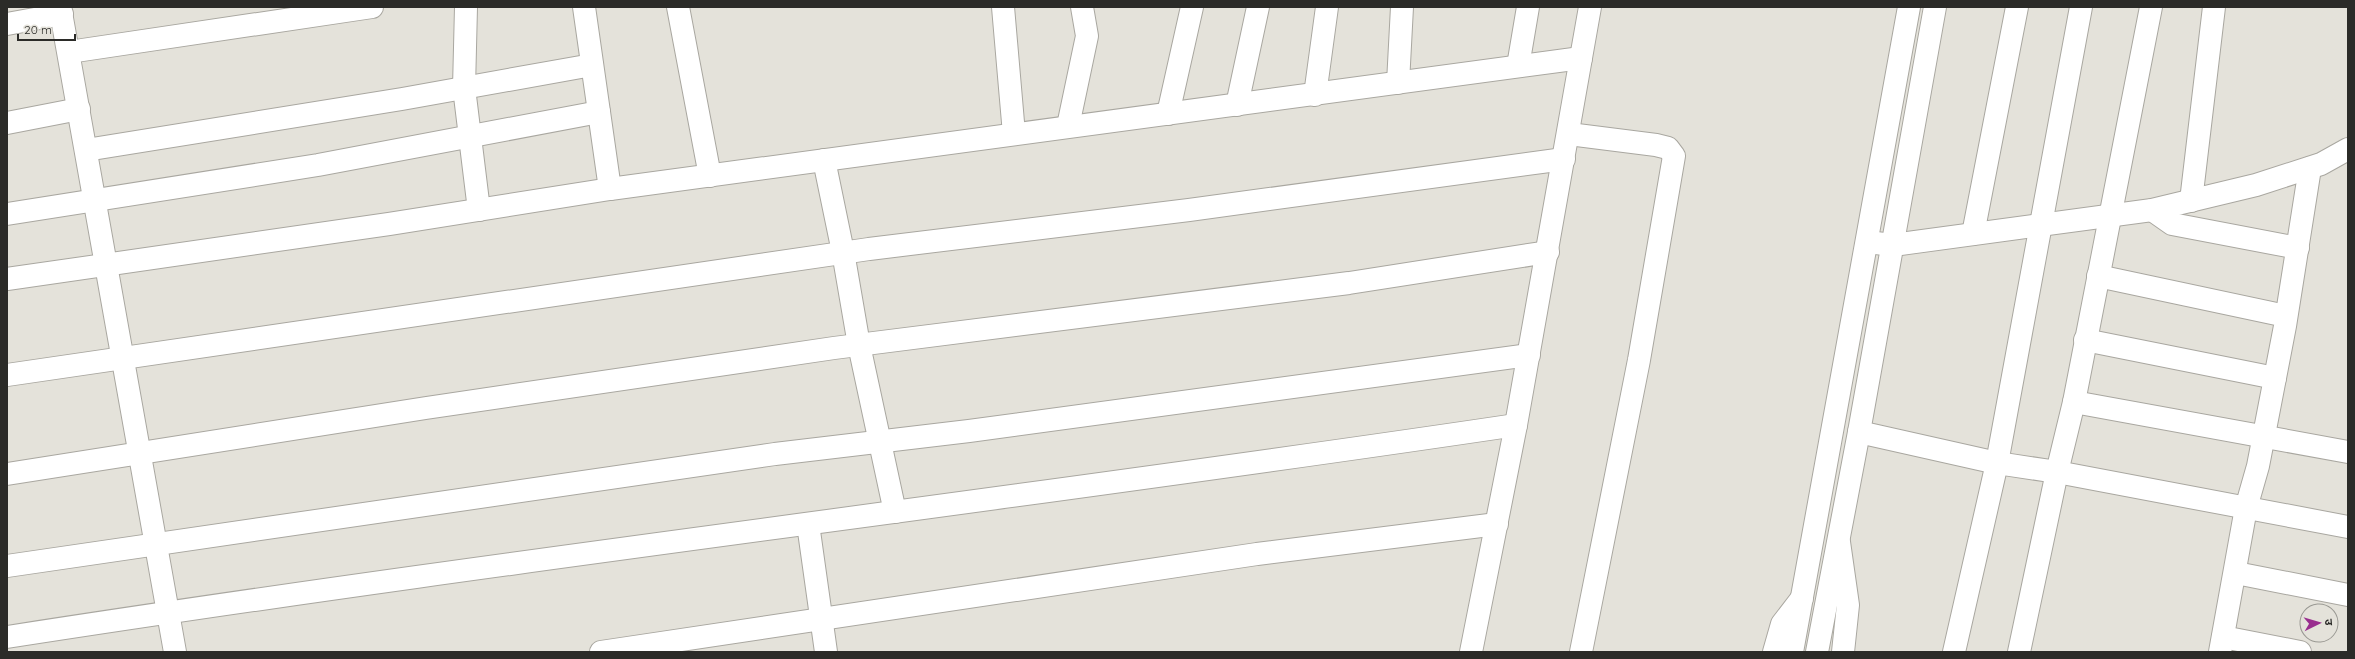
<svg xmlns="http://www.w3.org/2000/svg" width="2355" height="659" viewBox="0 0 2355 659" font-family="Quicksand,'Noto Sans Devanagari',sans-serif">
<rect width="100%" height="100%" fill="#e4e2da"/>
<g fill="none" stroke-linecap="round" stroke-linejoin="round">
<!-- minor casing -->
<g stroke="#a9a7a0" stroke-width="24">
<g id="minor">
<path d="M60 7 175 652"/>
<path d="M466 7 464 88 479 210"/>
<path d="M584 7 610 189"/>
<path d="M678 7 710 176"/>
<path d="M1003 7 1014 134"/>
<path d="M7 24 62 14"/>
<path d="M69 52 372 7"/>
<path d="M1518 66 1528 7"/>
<path d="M1398 83 1402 7"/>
<path d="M1315 95 1327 7"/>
<path d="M1237 105 1258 7"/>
<path d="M1168 114 1192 7"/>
<path d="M7 123 79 109"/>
<path d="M1068 126 1087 36 1082 7"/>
<path d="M1569 134 1656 145 1668 148 1674 156 1639 360 1581 652"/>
<path d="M86 150 402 99 592 65"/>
<path d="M824 160 843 252 859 345 895 512"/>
<path d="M2191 201 2214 7"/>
<path d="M2152 210 2172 224 2298 248"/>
<path d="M7 214 318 165 599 112"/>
<path d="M1973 234 2017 7"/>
<path d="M1867 242 1893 245 2152 210 2256 185 2321 164 2348 149"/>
<path d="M2098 276 2286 316"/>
<path d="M7 279 389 224 610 189 1581 58"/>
<path d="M2085 340 2275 378"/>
<path d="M7 375 869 249 1189 210 1564 159"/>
<path d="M2074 402 2348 452"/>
<path d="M1859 432 1997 463 2057 472 2348 527"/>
<path d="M7 474 426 408 834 348 1349 283 1548 252"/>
<path d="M808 524 826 652"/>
<path d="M7 566 775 454 969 431 1529 355"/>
<path d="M2236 573 2348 595"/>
<path d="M7 637C509 559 1013 500 1516 425"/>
<path d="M2223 637 2300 652"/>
<path d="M601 652 1257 554 1497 524"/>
<path d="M1471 652 1516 425 1590 7"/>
<path d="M1954 652 1997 463 2081 7"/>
<path d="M2019 652 2057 472 2074 402 2151 7"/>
<path d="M2220 652 2246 508 2258 466 2285 326 2310 168"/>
</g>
</g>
<!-- tertiary casing -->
<g stroke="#a9a7a0" stroke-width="24">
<g id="tertiary">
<path d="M1839 542 1848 605 1843 652"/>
<path d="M1774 652 1782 624 1802 598"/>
</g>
</g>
<!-- secondary casing -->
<g stroke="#a9a7a0" stroke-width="24">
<g id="secondary">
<path d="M1792 652 1909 7"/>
<path d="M1817 652 1859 432 1935 7"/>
</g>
</g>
<!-- minor -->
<use href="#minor" stroke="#fff" stroke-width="22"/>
<!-- tertiary -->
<use href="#tertiary" stroke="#fff" stroke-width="22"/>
<!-- secondary -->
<use href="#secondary" stroke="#fff" stroke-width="22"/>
</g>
<!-- border -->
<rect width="2355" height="659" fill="none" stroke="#2b2b28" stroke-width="16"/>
<!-- north arrow -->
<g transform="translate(2319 623) rotate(85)"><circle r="19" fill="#e4e2da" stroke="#9a9993"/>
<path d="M0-3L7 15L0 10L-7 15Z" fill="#992d8e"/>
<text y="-6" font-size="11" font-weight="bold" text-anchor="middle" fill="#2b2b28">उ</text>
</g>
<!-- scale -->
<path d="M18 34v6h57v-6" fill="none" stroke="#2b2b28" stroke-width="2"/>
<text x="24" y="34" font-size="12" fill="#2b2b28" stroke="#e4e2da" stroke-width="3" paint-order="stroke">20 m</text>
</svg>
